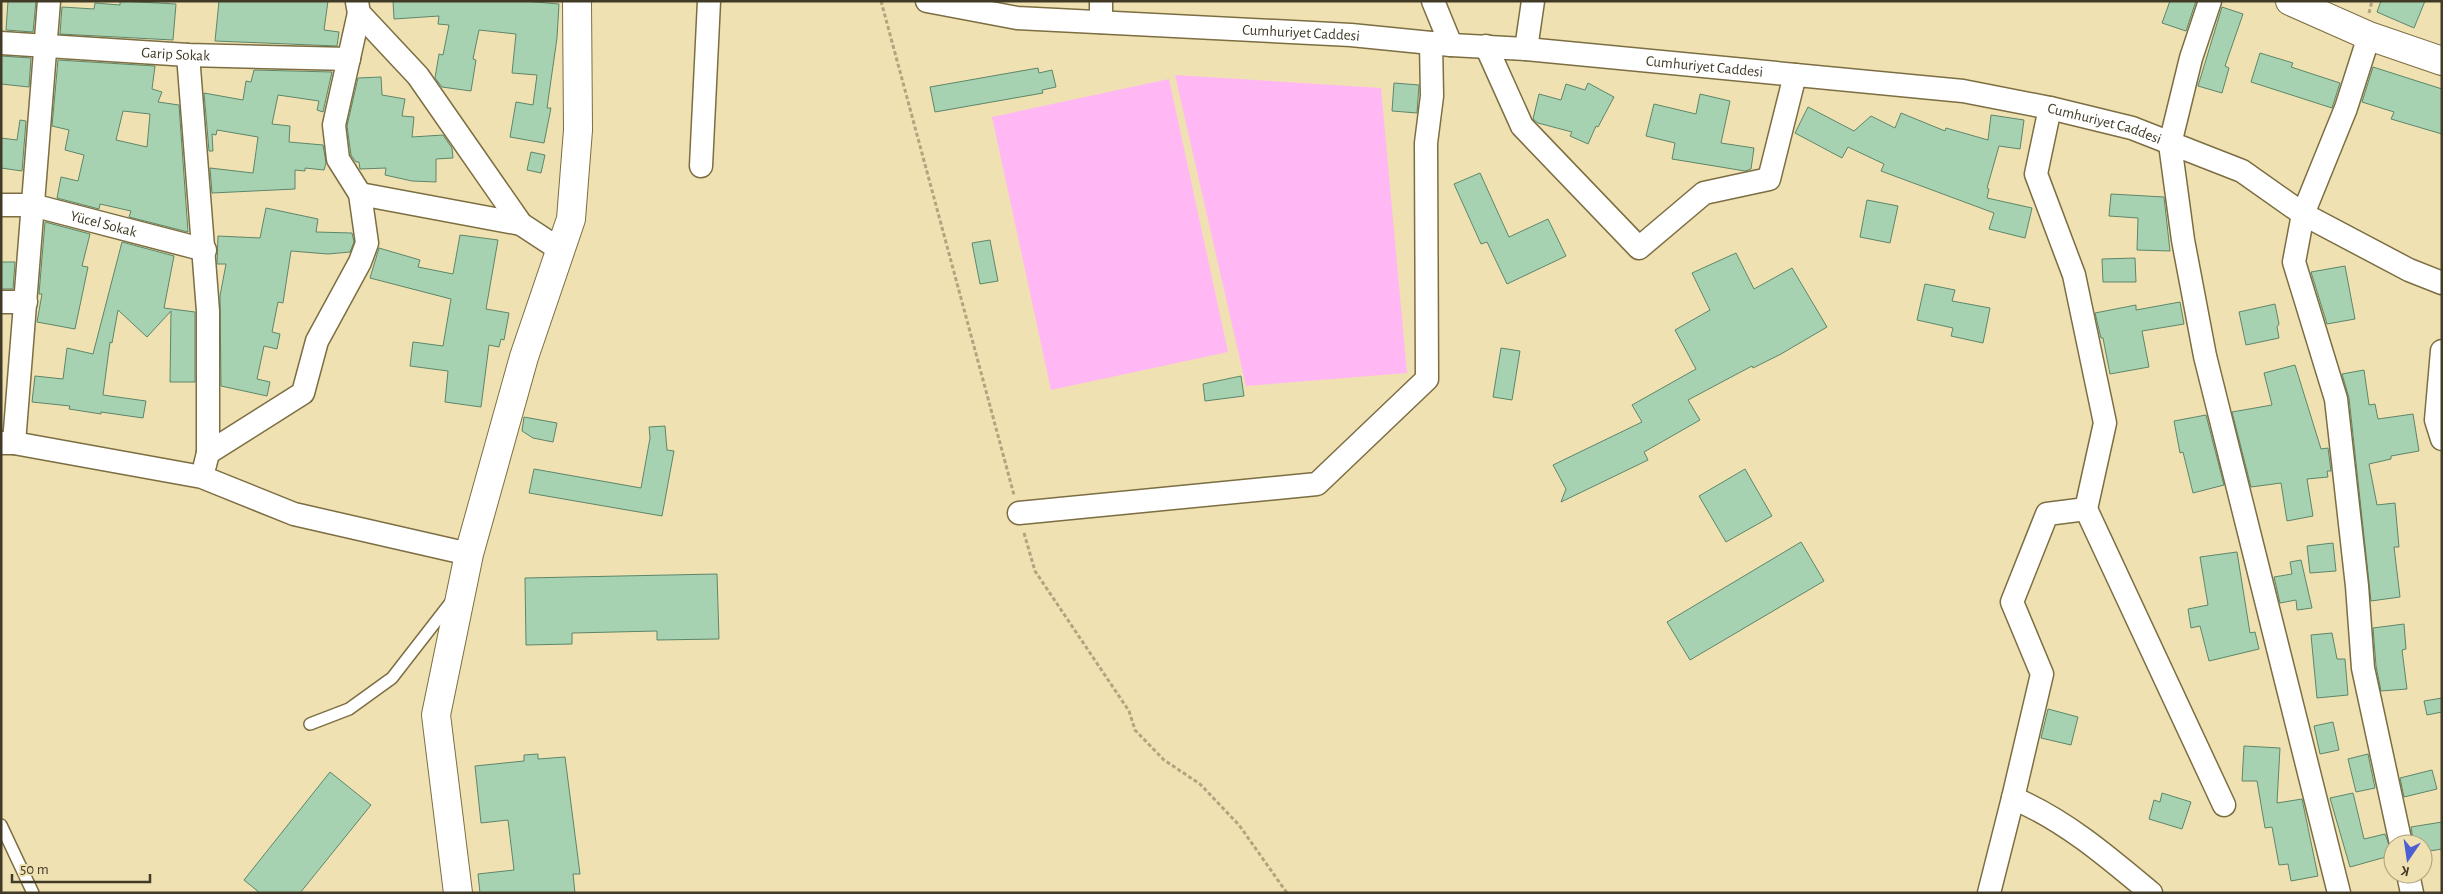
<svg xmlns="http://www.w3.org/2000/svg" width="2443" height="894" viewBox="0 0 2443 894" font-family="'Alegreya Sans',sans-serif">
<rect width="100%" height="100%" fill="#f0e1b2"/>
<!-- green -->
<g fill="#ffb8f3">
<path d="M1175 75 1381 88 1407 373 1246 386Z"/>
<path d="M1169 79 1228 352 1051 390 992 117Z"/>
</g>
<!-- building -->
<g fill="#a7d2b2" stroke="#5d8669" fill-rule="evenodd">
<path d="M8 1H36L33 32 6 30Z"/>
<path d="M120 1 176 4 173 40 60 34 62 7 94 9 95 3 120 5Z"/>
<path d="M219 1H328L324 30 339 32 337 46 215 41Z"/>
<path d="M393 1H524L559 4 557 38 547 108H551L544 143 510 137 516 102 533 105 537 75 512 73 516 34 479 30 473 59 476 60 471 91 442 87 435 78 439 54 443 55 449 25 438 24 439 16 394 19Z"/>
<path d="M2170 1H2196L2186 31 2162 23Z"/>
<path d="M2381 1H2425L2414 28 2377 12Z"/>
<path d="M2222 7 2243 14 2225 66 2229 68 2222 93 2198 86Z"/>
<path d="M2260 53 2293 63 2291 67 2340 83 2332 108 2251 82Z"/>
<path d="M1 56 31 58 29 87 1 84Z"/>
<path d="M58 60 155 66 152 89 162 92 158 102 179 105 188 232 129 217 131 211 100 204 99 209 57 198 61 177 78 181 84 155 65 150 69 130 52 126ZM123 111 150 114 147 147 116 140Z"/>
<path d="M2373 67 2442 89V134L2391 119 2394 112 2362 102Z"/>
<path d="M1038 68 1039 73 1052 70 1056 87 1042 90 1043 93 935 112 930 87Z"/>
<path d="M254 70 332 72 323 112 317 110 319 101 278 95 272 124 290 126 289 142 323 145 326 163 324 170 305 168V171L295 170V189L212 193 210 168 253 173 258 137 217 130 216 135 212 134 213 151H209L204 93 243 100 246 81 251 82Z"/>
<path d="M381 77 382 95 405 99 402 116 414 117 412 137 443 135 452 148 453 158 436 159V182L412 181 385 175 386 168 360 169 359 162H356L351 155 347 126 358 78Z"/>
<path d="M1394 83 1419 85 1417 113 1392 111Z"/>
<path d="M1588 83 1614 97 1598 127 1596 126 1588 144 1570 136 1572 132 1538 123 1533 119 1539 94 1561 100 1566 84 1585 90Z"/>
<path d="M1700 94 1730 101 1721 143 1754 148 1751 169 1745 171 1672 159 1675 143 1646 136 1654 104 1696 114Z"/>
<path d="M1808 107 1854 131 1871 116 1895 128 1901 113 1945 131 1946 128 1988 140 1991 115 2024 120 2020 149 1999 146 1987 188 1989 189 1987 198 2032 208 2025 238 1989 229 1994 213 1881 171 1884 164 1848 147 1842 158 1795 133Z"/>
<path d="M20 120 26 121 22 171 1 168V138L17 140Z"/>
<path d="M531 152 545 155 541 173 527 170Z"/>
<path d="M1480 173 1509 237 1548 219 1566 256 1507 284 1487 242 1481 244 1454 184Z"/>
<path d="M2111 194 2164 197 2170 251 2137 250 2138 218 2109 216Z"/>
<path d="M1867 200 1898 206 1890 243 1860 237Z"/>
<path d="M266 208 318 219 316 232 352 233 354 242 350 252 328 254 291 251 283 303 278 302 272 332 280 334 277 349 264 346 257 379 270 382 267 396 221 386 220 296 226 264H217L218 236 260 238Z"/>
<path d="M45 222 90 234 82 266 88 267 75 329 37 322 42 294H39Z"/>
<path d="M460 235 498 240 486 309 509 313 504 340 501 339 499 347 489 345 481 407 445 402 448 371 410 366 413 342 443 346 451 299 370 278 379 248 420 260 418 267 453 274Z"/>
<path d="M990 240 998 281 980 284 972 243Z"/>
<path d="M122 242 174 256 164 308 195 312V382H170L171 311 147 337 118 310 112 343 110 342 103 395 146 401 143 418 101 412V414L69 409 70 406 32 402 35 376 63 379 67 348 93 354Z"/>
<path d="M1736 253 1754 289 1792 268 1827 327 1781 354 1753 368 1752 366 1688 400 1700 420 1644 452 1648 460 1561 502 1566 489 1553 465 1642 422 1632 405 1696 369 1675 330 1710 310 1692 273Z"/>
<path d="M2135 258 2136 282H2103L2102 259Z"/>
<path d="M1 262H15L13 289H1Z"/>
<path d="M2345 266 2355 319 2327 324 2311 272Z"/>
<path d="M1925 284 1955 290 1952 301 1990 308 1983 343 1951 336 1953 328 1917 320Z"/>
<path d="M2180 302 2184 324 2142 331 2149 367 2110 374 2103 338H2101L2095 313 2136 305V310Z"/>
<path d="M2275 304 2279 324 2277 327 2279 338 2246 345 2239 312Z"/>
<path d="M1501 348 1520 351 1512 400 1493 397Z"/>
<path d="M2295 365 2321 449 2328 448 2331 471H2327L2328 477 2307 479 2313 516 2287 521 2281 483 2251 487 2232 412 2272 405 2264 373Z"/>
<path d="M2364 370 2369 405 2375 404 2378 419 2413 414 2419 451 2391 456V459L2369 464 2377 505 2395 503 2399 547H2394L2400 597 2371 601 2349 398 2342 374Z"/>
<path d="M1241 376 1244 396 1205 401 1203 384Z"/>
<path d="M2206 415 2224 485 2193 493 2183 452 2180 453 2174 421Z"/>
<path d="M524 417 557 423 553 442 533 438 522 431Z"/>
<path d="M665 426 667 450 674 451 662 516 529 493 534 469 641 488 650 438 649 427Z"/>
<path d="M1745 469 1772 516 1726 542 1699 496Z"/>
<path d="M1801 542 1824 581 1690 660 1667 622Z"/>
<path d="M2333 543 2336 571 2310 573 2307 546Z"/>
<path d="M2237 552 2250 633 2255 632 2259 649 2209 661 2200 626 2191 628 2188 609 2208 605 2200 557Z"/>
<path d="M2301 560 2312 608 2297 610 2296 600 2280 603 2274 577 2292 574 2290 562Z"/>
<path d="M717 574 719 639 657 640V631L572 633V644L526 645 525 578Z"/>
<path d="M2404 624 2406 649 2402 650 2407 689 2381 691 2376 666 2373 628Z"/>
<path d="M2332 633 2337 659H2345L2348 695 2317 698 2311 635Z"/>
<path d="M2442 698V712L2427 715 2424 701Z"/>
<path d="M2048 709 2078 717 2071 745 2041 738Z"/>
<path d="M2333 722 2339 750 2320 754 2314 726Z"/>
<path d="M2244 746 2280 748 2277 803 2302 799 2318 876 2291 881 2288 864 2279 865 2272 827 2265 828 2257 781H2242Z"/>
<path d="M538 754V759L565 757 580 874H573L575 893H480L478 874 514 870 508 820 481 823 475 766 524 761V755Z"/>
<path d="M2368 754 2375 788 2356 792 2348 759Z"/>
<path d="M2432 770 2437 789 2404 797 2400 778Z"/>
<path d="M330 772 371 805 300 893H260L244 880Z"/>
<path d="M2162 793 2191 802 2182 829 2149 819 2154 800 2160 802Z"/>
<path d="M2353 793 2364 839 2385 834 2393 855 2350 867 2330 798Z"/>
<path d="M2442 822V849L2423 852V844H2414L2411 827Z"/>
</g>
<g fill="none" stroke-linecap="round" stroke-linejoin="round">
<!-- lane casing -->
<g stroke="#7c6e42" stroke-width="14">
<g id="lane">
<path d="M310 724 349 709 392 678 451 602"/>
<path d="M1 825 33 893"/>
</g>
</g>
<!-- street casing -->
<g stroke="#7c6e42" stroke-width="25">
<g id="street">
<path id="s1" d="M927 1 1017 18 1351 35 1451 45 1526 49 1963 91 2050 108 2132 128 2242 171 2303 214 2409 270 2442 283"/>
<path d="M1433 1 1451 45"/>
<path d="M2210 1 2191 58 2170 144 2183 240 2205 356 2339 893"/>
<path d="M357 2 359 13 418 76 521 224 562 251"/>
<path d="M1101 22V1"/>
<path d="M2369 36 2346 108 2303 214 2294 262 2336 399 2357 586 2363 668 2401 844"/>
<path id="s2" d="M1 43 188 55 349 59"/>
<path d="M1486 46 1522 126 1639 248 1704 193 1769 179 1795 75"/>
<path d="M1526 49 1533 1"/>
<path d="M188 55 208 311V453L205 465"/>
<path d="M2050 108 2036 174 2074 275 2105 423 2086 509 2047 514 2012 602 2042 674 2013 798C2065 820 2108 857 2151 893"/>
<path d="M701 166 709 1"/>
<path d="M360 194 521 224"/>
<path id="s3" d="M1 205H32L205 250"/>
<path d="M1 302H26"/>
<path d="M2442 351 2436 420 2442 439"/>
<path d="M1 443H14L202 477 294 514 469 554"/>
<path d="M14 443 49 1"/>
<path d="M208 453 303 393 317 341 360 262 367 243 360 194 338 159 334 125 359 13"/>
<path d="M2086 509 2224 805"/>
<path d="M1019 513 1317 484 1427 379 1426 143 1432 96 1431 43"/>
<path d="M2408 874 2412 893"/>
<path d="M1989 893 2013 798"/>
</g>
</g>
<!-- secondary casing -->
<g stroke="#7c6e42" stroke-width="30">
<g id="secondary">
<path d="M2290 1 2369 36 2442 61"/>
<path d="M458 893 436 715 469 554 524 357 571 219 578 130 577 1"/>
</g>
</g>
<!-- path -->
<g stroke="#b1a580" stroke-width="3" stroke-dasharray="4 2.5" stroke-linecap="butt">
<path d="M881 1 1014 495"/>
<path d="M2369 13 2372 1"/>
<path d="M1024 533 1035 571 1129 711 1135 730 1164 760 1200 784 1239 825 1287 893"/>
</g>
<!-- lane -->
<use href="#lane" stroke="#fff" stroke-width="11"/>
<!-- street -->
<use href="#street" stroke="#fff" stroke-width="22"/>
<!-- secondary -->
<use href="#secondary" stroke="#fff" stroke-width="28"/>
</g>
<g text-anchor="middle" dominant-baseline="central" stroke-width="5" stroke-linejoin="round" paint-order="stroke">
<!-- street labels -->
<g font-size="15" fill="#403a26" stroke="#f0e1b2">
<text stroke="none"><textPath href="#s1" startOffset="376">Cumhuriyet Caddesi</textPath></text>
<text stroke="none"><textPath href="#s2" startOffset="175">Garip Sokak</textPath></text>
<text stroke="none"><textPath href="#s1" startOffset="781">Cumhuriyet Caddesi</textPath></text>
<text stroke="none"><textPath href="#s1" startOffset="1186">Cumhuriyet Caddesi</textPath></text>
<text stroke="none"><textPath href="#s3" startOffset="105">Yücel Sokak</textPath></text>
</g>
</g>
<!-- border -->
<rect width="2443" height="894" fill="none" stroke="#403a26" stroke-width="5"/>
<!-- north arrow -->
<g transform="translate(2408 859) rotate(193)"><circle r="24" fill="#f0e1b2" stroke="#aa9e7a"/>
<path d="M0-4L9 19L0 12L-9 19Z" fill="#4e5ed3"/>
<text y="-8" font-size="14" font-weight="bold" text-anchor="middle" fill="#403a26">K</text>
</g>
<!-- scale -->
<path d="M12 874v8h138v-8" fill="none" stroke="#403a26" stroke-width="2.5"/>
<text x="20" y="874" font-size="15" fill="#403a26" stroke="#f0e1b2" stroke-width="4" paint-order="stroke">50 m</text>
</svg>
